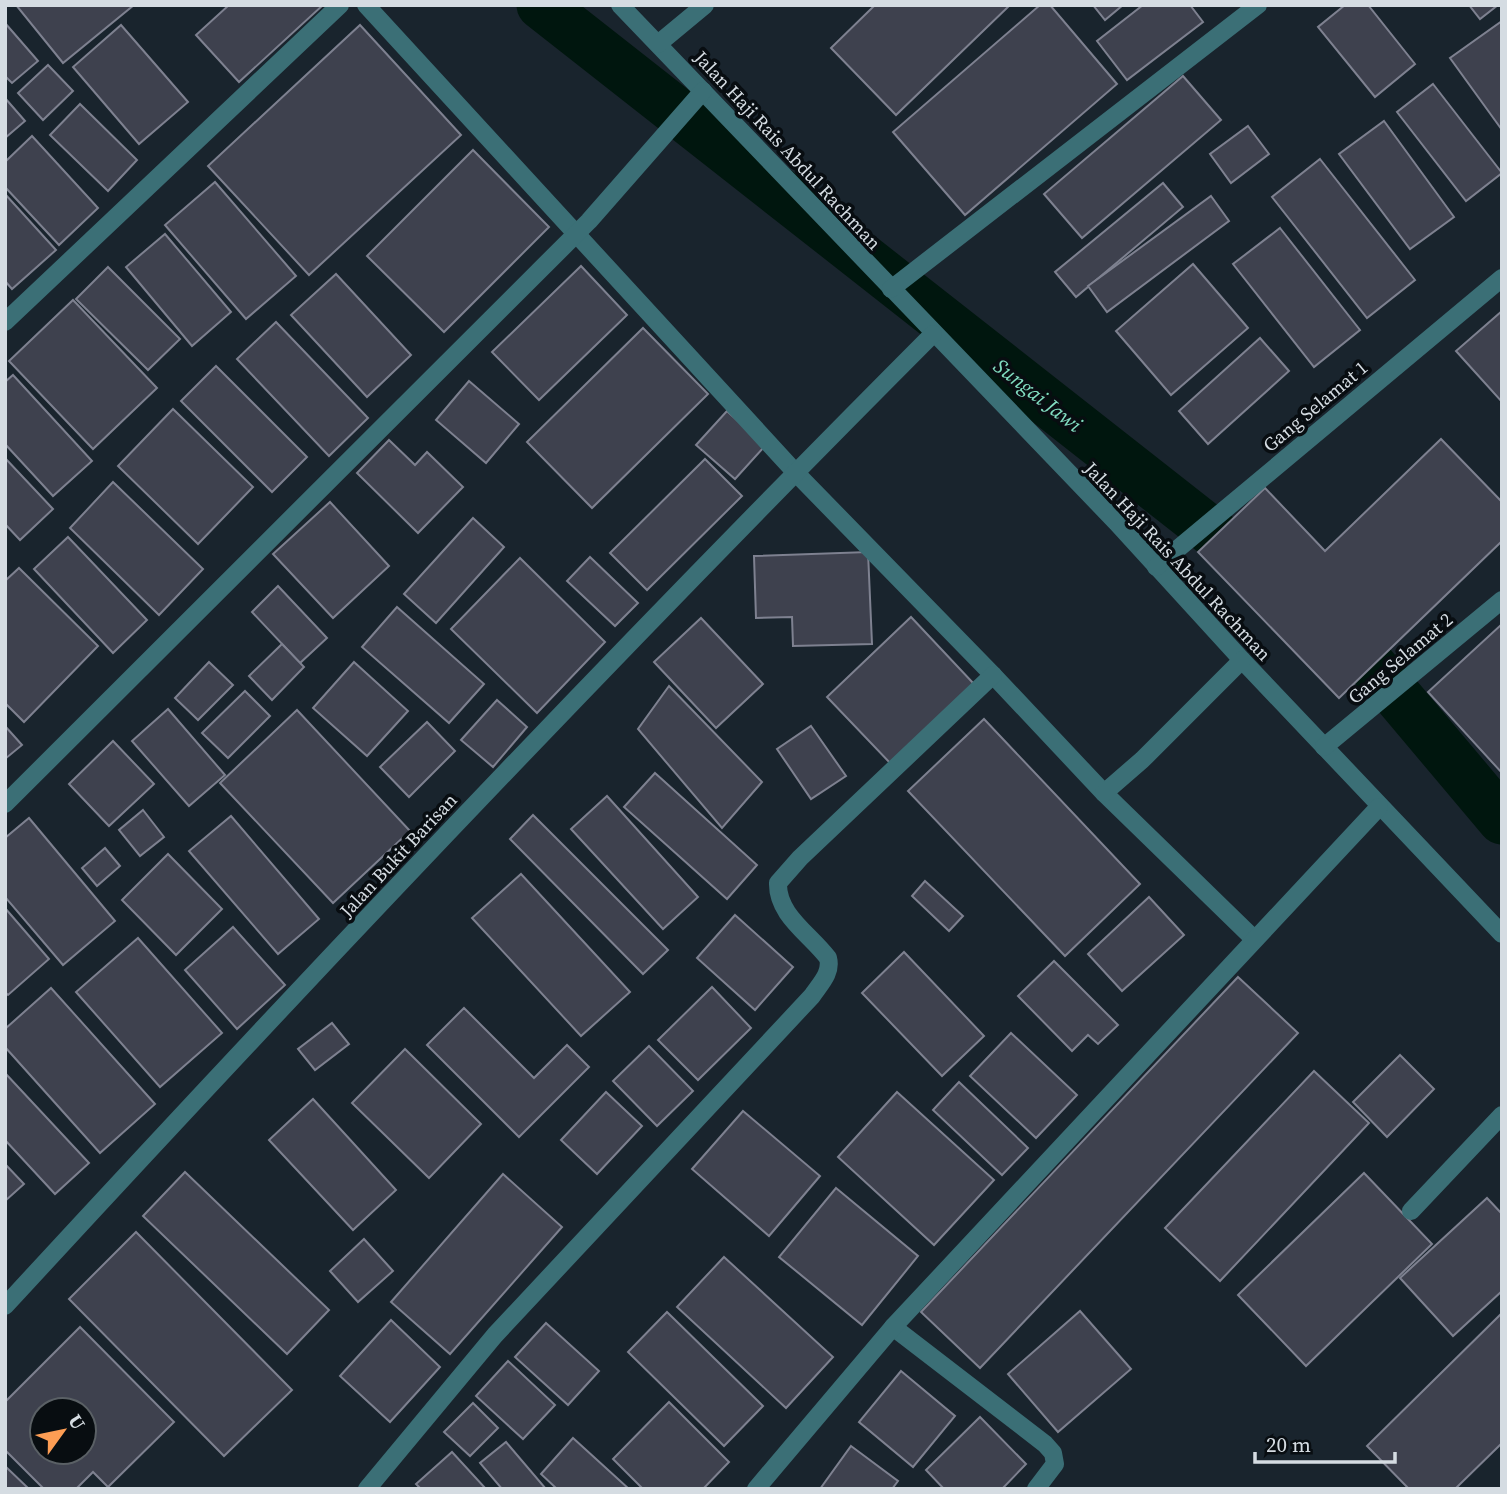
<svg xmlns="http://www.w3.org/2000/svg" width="1507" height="1494" viewBox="0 0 1507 1494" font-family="'Source Serif 4',serif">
<rect width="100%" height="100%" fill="#19242d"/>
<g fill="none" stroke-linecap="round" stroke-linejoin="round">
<!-- canal -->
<g stroke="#00160e" stroke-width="49">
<path d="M541 5 1267 575"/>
<path d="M1324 620 1353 643 1502 820"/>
</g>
</g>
<!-- building -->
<g fill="#3e414e" stroke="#7e8190" stroke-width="2" fill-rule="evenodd">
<path d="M16 5H134L63 63Z"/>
<path d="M229 5H323L239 82 196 35Z"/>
<path d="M875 5H1010L896 115 831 48Z"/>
<path d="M1040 5H1050L1117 84 965 215 893 132Z"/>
<path d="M1093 5H1123L1105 20Z"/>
<path d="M1143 5H1190L1203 22 1127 80 1097 41Z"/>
<path d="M1345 5H1368L1415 64 1375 97 1318 27Z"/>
<path d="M1469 5H1498L1480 19Z"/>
<path d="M1502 21V130L1450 58Z"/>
<path d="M5 23 38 61 12 83 5 76Z"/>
<path d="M121 25 188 102 139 144 73 67Z"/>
<path d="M360 25 461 135 309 275 208 166Z"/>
<path d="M48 65 73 91 43 120 18 93Z"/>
<path d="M1183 76 1221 120 1082 238 1044 194Z"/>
<path d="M1433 84 1502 173 1466 201 1397 112Z"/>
<path d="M5 98 25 121 5 138Z"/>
<path d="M80 104 137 160 108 191 50 135Z"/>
<path d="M1384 121 1454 217 1410 249 1339 154Z"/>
<path d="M1248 126 1269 154 1231 183 1210 154Z"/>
<path d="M32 136 98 208 59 245 5 187V162Z"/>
<path d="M473 150 549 227 444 332 367 256Z"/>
<path d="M1320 159 1415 280 1367 318 1272 197Z"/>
<path d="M215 182 296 276 246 319 165 225Z"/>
<path d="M1163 183 1183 207 1076 297 1055 272Z"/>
<path d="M5 194 56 250 12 289 5 281Z"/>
<path d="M1211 196 1229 221 1107 312 1088 286Z"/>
<path d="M1280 228 1360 330 1314 367 1233 264Z"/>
<path d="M165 234 231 312 192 346 126 267Z"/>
<path d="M1193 264 1248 328 1171 395 1116 331Z"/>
<path d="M581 266 627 315 539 400 492 352Z"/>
<path d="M108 267 180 339 148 370 76 299Z"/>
<path d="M336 274 411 355 367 397 291 315Z"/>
<path d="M73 300 157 388 93 449 9 361Z"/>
<path d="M1502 311V402L1456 351Z"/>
<path d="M276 322 368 418 329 456 237 359Z"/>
<path d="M643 328 708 394 592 508 527 442Z"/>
<path d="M1260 338 1289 371 1208 444 1179 411Z"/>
<path d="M216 366 307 457 272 492 181 401Z"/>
<path d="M13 375 92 461 53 496 5 444V382Z"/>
<path d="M469 381 519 424 486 463 436 420Z"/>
<path d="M173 409 253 487 198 544 118 466Z"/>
<path d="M727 411 765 446 735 479 696 445Z"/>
<path d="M1441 439 1502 502V541L1339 698 1198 552 1265 488 1325 551Z"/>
<path d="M389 440 415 465 427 452 463 487 418 533 357 473Z"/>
<path d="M5 458 53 509 20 540 5 524Z"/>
<path d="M705 459 742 496 647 590 610 553Z"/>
<path d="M113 482 203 569 159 615 70 528Z"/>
<path d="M330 502 389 566 333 618 273 554Z"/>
<path d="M473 518 504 547 436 623 404 594Z"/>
<path d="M68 537 147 620 113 653 34 569Z"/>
<path d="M868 552 872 644 793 646 792 617 756 618 754 556Z"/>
<path d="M590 557 638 603 615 626 567 581Z"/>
<path d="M520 558 605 642 537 713 451 629Z"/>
<path d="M19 568 98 646 24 722 5 703V581Z"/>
<path d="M278 586 327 638 300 663 252 612Z"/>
<path d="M397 607 484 684 449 723 362 647Z"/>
<path d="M911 617 974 684 891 764 827 697Z"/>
<path d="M701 618 763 684 716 728 654 662Z"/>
<path d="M1502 624V773L1428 692Z"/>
<path d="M282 644 304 667 272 700 249 676Z"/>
<path d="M209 662 233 685 198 720 175 698Z"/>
<path d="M354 662 408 711 367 756 313 708Z"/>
<path d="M669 686 762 782 722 828 638 729Z"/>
<path d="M245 691 270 716 228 758 202 733Z"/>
<path d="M497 700 527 727 493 767 461 740Z"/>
<path d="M168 709 225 775 189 806 132 741Z"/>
<path d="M297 710 410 831 333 903 220 783Z"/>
<path d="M984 719 1140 884 1065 956 908 791Z"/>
<path d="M427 722 455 751 409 797 380 767Z"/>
<path d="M5 726 22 745 5 759Z"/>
<path d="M811 726 846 776 811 799 777 749Z"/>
<path d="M113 741 154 784 109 826 69 784Z"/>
<path d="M655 773 757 865 727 899 624 807Z"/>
<path d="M607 796 698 897 663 929 571 829Z"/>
<path d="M143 810 164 837 140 856 119 830Z"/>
<path d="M533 815 668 950 643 974 510 839Z"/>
<path d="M231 816 319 919 278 954 189 851Z"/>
<path d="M29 818 115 921 63 965 5 897V838Z"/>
<path d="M105 848 120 866 97 886 82 868Z"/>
<path d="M168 854 222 909 176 955 122 900Z"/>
<path d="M521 874 630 992 581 1036 472 918Z"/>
<path d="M925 881 963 916 949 931 912 896Z"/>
<path d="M1149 897 1184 935 1122 991 1088 954Z"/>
<path d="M5 908 49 959 8 995 5 992Z"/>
<path d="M735 915 793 967 755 1010 697 958Z"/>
<path d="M233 927 285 985 237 1029 185 970Z"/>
<path d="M138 938 222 1033 160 1087 76 992Z"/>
<path d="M904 952 984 1036 942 1076 862 993Z"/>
<path d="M1054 961 1118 1025 1098 1044 1088 1035 1072 1051 1018 996Z"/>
<path d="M1238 977 1298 1033 980 1368 921 1312Z"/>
<path d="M712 987 751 1028 698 1080 658 1040Z"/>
<path d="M51 988 155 1104 100 1153 5 1047V1029Z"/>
<path d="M464 1008 534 1078 567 1045 589 1067 519 1137 427 1045Z"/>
<path d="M332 1023 349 1044 315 1070 298 1049Z"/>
<path d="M1011 1033 1077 1095 1036 1138 970 1076Z"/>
<path d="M649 1046 693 1091 657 1126 613 1081Z"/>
<path d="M405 1049 481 1124 429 1178 352 1103Z"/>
<path d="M1400 1055 1434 1089 1387 1137 1353 1102Z"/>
<path d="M1314 1071 1369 1123 1220 1281 1165 1228Z"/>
<path d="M5 1073 89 1163 55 1194 5 1140Z"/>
<path d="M959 1082 1028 1148 1002 1175 933 1110Z"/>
<path d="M606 1092 642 1126 597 1174 561 1140Z"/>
<path d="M897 1092 994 1180 934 1245 838 1157Z"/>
<path d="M313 1099 396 1190 353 1230 269 1140Z"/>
<path d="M743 1111 820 1176 769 1236 692 1169Z"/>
<path d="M5 1164 24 1184 5 1201Z"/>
<path d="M185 1172 329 1310 287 1354 143 1216Z"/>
<path d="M1364 1173 1432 1244 1306 1366 1238 1295Z"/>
<path d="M503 1174 562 1227 450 1354 391 1302Z"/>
<path d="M836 1188 918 1256 862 1325 779 1257Z"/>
<path d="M1487 1198 1502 1214V1291L1453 1336 1400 1278Z"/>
<path d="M136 1232 292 1390 224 1456 69 1299Z"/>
<path d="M364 1239 393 1271 358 1302 330 1271Z"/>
<path d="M724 1257 833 1357 786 1408 677 1307Z"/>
<path d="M1080 1311 1131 1369 1058 1432 1008 1374Z"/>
<path d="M667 1312 763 1406 724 1446 628 1352Z"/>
<path d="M1502 1313V1443L1455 1489H1409L1367 1446Z"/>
<path d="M391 1320 440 1367 390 1422 340 1376Z"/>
<path d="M546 1323 599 1371 568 1405 515 1357Z"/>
<path d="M80 1327 174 1422 108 1487 93 1472 76 1489H44L5 1450V1402ZM42 1410H84V1452H42Z"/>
<path d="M508 1361 555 1405 523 1439 476 1396Z"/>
<path d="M901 1371 955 1416 913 1467 859 1422Z"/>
<path d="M669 1402 729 1462 703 1489H643L613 1459Z"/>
<path d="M473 1403 498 1428 470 1456 444 1432Z"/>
<path d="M980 1417 1026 1464 1002 1489H944L926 1470Z"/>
<path d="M573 1438 629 1489H557L541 1474Z"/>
<path d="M506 1442 546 1489H502L480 1463Z"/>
<path d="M851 1446 898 1481 892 1489H820Z"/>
<path d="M452 1452 486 1489H421L416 1484Z"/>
<path d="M5 1466 29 1489H5Z"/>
</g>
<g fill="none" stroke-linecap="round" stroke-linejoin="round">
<!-- minor -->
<g stroke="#3b6f76" stroke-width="18">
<path d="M366 5 796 473 993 675 1104 793 1254 939"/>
<path d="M620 5 1116 522 1242 660 1502 934"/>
<path d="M658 44 705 5"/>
<path d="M891 289 1258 5"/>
<path d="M5 322 340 5"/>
<path d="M1156 567 1502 278"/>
<path d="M1324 747 1502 600"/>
<path d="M1104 793 1142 760 1242 660"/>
<path d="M5 804 589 221 703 91"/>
<path d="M1411 1211 1502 1115"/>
<path d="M5 1306C309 976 617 651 933 334"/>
<path d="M893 1327 1045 1444 1053 1453 1055 1464 1036 1489"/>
<path d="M367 1489 495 1335 812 996C820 984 832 973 828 958 810 934 777 915 778 883L800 858 993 675"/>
<path d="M756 1489 893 1327 1379 807"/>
</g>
</g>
<g text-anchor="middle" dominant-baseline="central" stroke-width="7" stroke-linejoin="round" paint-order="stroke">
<!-- street labels -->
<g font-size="19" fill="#d5dce2" stroke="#080d11">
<text transform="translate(788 150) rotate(47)">Jalan Haji Rais Abdul Rachman</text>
<text transform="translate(1315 406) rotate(-40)">Gang Selamat 1</text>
<text transform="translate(1178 561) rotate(47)">Jalan Haji Rais Abdul Rachman</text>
<text transform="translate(1400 658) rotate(-40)">Gang Selamat 2</text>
<text transform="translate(398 855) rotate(-47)">Jalan Bukit Barisan</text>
</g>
<!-- water labels -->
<g font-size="21" font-style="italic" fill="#81dcc0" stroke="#080d11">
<text transform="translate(1038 395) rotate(38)">Sungai Jawi</text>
</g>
</g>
<!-- border -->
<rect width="1507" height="1494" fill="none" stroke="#d5dce2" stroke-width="14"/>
<!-- north arrow -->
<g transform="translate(63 1431) rotate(57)"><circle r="33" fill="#080d11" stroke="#5a6065" stroke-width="2"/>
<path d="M0-5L12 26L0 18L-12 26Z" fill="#fd9d54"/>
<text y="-10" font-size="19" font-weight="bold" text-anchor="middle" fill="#d5dce2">U</text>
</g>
<!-- scale -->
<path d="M1255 1452v10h140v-10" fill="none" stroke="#d5dce2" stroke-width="3.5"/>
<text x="1266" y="1452" font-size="21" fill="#d5dce2" stroke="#080d11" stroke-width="5" paint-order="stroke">20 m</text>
</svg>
